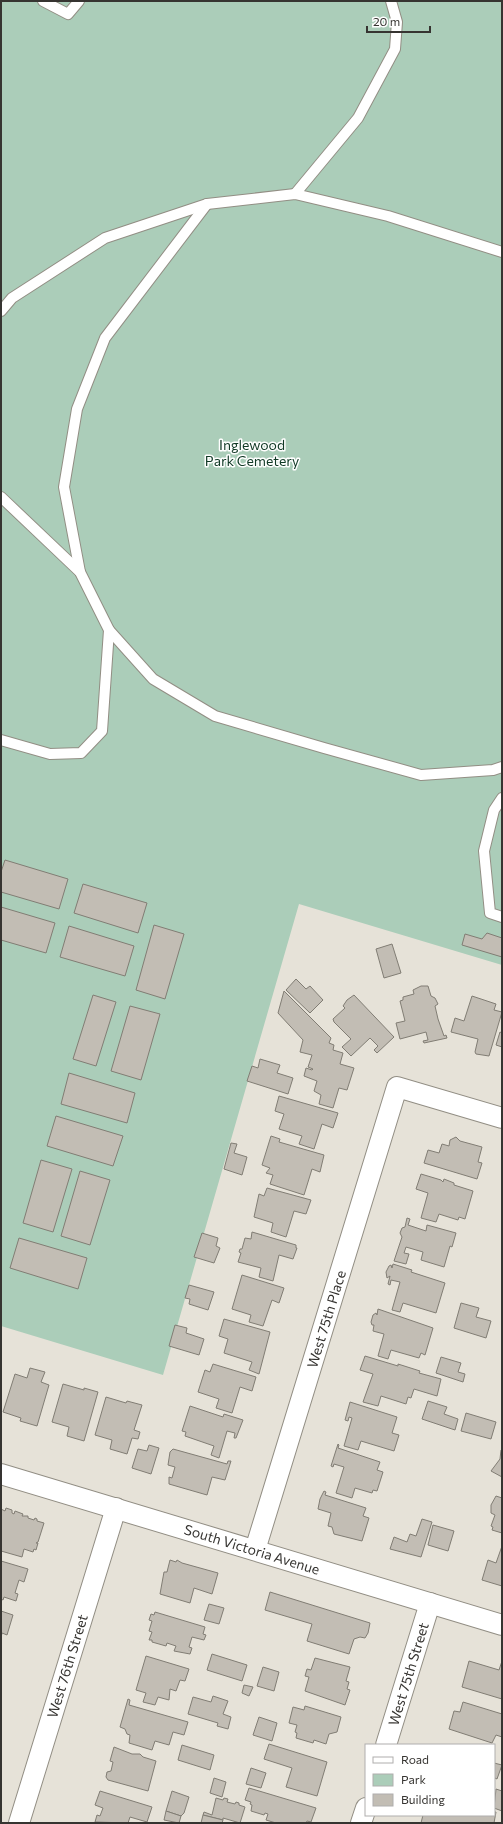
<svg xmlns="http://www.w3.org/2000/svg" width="503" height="1824" viewBox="0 0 503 1824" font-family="Commissioner,sans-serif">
<rect width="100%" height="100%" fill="#e6e2d8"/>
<!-- green -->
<path fill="#abcdb9" d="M1 1H502V965L299 904 163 1375 1 1326Z"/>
<!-- building -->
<g fill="#c2bdb4" stroke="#817d74">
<path d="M5 860 68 879 59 909 1 892V872Z"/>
<path d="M83 884 147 903 138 933 74 913Z"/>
<path d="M1 907 55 923 46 953 1 940Z"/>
<path d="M154 925 184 934 165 999 136 990Z"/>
<path d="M69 926 134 946 125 976 60 957Z"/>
<path d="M487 933 502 938V957L462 945 465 934 482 939Z"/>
<path d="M392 944 401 973 384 978 376 949Z"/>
<path d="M296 979 306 989 310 986 323 1000 310 1013 286 990Z"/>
<path d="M421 986H428L431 996 435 998 438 1004 435 1006 438 1019 444 1036 446 1035 447 1038 424 1043 423 1041 428 1040 426 1032 400 1039 396 1023 405 1021 400 1001 403 1000V997L414 994 413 990Z"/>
<path d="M284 991 331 1038 329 1043 334 1045 333 1050 343 1053 340 1064 354 1068 347 1090 339 1088 333 1108 319 1104 321 1095 314 1091 317 1081 304 1076 306 1068 312 1070 313 1069 308 1067 312 1055 300 1052 303 1040 278 1013Z"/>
<path d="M93 995 116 1002 96 1066 73 1059Z"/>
<path d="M354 995 394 1037 377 1053 374 1050 378 1046 370 1038 351 1056 342 1047 351 1039 334 1022 333 1019 345 1008 343 1006 347 1000Z"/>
<path d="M472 996 496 1004 494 1010 502 1012 489 1056 476 1054 475 1052 478 1039 451 1032 455 1018 464 1021Z"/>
<path d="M130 1006 160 1014 141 1080 111 1071Z"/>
<path d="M500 1032 502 1033V1047L496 1045Z"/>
<path d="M260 1059 280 1065 277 1073 293 1078 288 1094 247 1081 252 1066 258 1068Z"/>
<path d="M69 1073 135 1093 127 1123 61 1104Z"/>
<path d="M279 1096 338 1113 333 1128 322 1124 314 1149 299 1144 302 1136 279 1129 284 1114 275 1111Z"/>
<path d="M56 1116 123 1136 113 1166 47 1146Z"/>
<path d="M271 1136 280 1139 279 1142 324 1155 320 1172 312 1169 304 1195 270 1184 273 1175 266 1173 270 1168 262 1165Z"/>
<path d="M456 1137 460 1141 482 1147 478 1162 482 1163 477 1179 424 1163 428 1150 439 1153 442 1144 449 1146 450 1140Z"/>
<path d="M231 1143 237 1144 234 1153 247 1157 242 1175 224 1169Z"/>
<path d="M41 1160 72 1169 53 1232 23 1223Z"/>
<path d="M80 1171 110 1180 90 1245 61 1236Z"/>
<path d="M421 1174 441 1180 443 1182 444 1179 454 1183V1185L473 1191 465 1219 459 1217 458 1220 439 1214 436 1222 421 1218 428 1193 416 1189Z"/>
<path d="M267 1188 311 1200 306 1214 294 1211 286 1237 271 1232 273 1223 254 1217 259 1194 264 1196Z"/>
<path d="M407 1218 410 1219 408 1225 426 1231 427 1225 456 1233 452 1247 450 1246 444 1267 421 1260 423 1252 406 1247 404 1253 409 1254 406 1264 394 1261 402 1237 400 1233 402 1228 405 1227Z"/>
<path d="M252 1232 296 1245V1248H297L293 1259 279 1255 273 1281 259 1277 261 1268 238 1262 241 1253 239 1252 240 1249H242L245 1238 251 1239Z"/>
<path d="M202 1233 218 1238 216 1246 220 1248 214 1263 194 1257Z"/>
<path d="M19 1238 87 1258 78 1289 10 1268Z"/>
<path d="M393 1264 412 1270 411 1272 445 1283 436 1313 403 1303 400 1312 392 1310 400 1282 391 1280 390 1285 388 1284 390 1276 387 1278 386 1272 389 1266 391 1265 392 1268Z"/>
<path d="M242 1275 284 1288 279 1303 272 1300 263 1326 249 1322 251 1315 232 1309Z"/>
<path d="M189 1285 214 1292 208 1310 189 1304 190 1299 185 1298Z"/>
<path d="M461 1303 479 1308 476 1317 491 1321 486 1338 454 1328Z"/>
<path d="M378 1309 433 1328 425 1355 421 1353 419 1358 391 1350 388 1359 378 1356 384 1334 373 1331 374 1325H372L371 1322 373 1315 376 1313 377 1315Z"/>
<path d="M224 1319 270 1332 259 1374 249 1370 252 1362 224 1353 228 1339 219 1336Z"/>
<path d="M175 1325 187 1328 186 1333 204 1339 199 1355 169 1346Z"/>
<path d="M365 1356 398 1366V1364L420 1371 419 1373 441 1379 437 1396 414 1389 411 1398 408 1397 406 1404 381 1396 378 1406 363 1402 373 1374 360 1370Z"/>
<path d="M441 1357 461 1363 458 1372 465 1374 463 1382 436 1373Z"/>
<path d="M213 1364 256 1377 252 1391 240 1387 232 1413 216 1408 219 1399 198 1392 205 1370 210 1372Z"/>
<path d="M30 1368 45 1372 41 1382 49 1385 37 1426 20 1421 21 1418 3 1412 15 1374 27 1378Z"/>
<path d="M63 1384 84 1390V1388L98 1392 84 1441 67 1436 69 1427 52 1422Z"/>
<path d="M106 1397 126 1403 127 1401 142 1405 134 1430 140 1432 138 1439 132 1438 127 1454 110 1449 112 1440 95 1435Z"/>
<path d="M428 1401 447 1407 444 1414 458 1419 455 1430 422 1419Z"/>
<path d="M350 1402 397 1417 392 1433 399 1435 394 1451 361 1441 358 1450 344 1446 352 1418 349 1417 348 1421 345 1420Z"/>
<path d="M190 1406 223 1417 224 1414 243 1420 236 1438H234L235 1433 227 1431 219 1458 211 1455 214 1446 185 1436 186 1432 182 1431Z"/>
<path d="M466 1413 496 1422 491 1439 461 1431Z"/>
<path d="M338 1444 339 1445 338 1448 380 1462 377 1470 383 1472 377 1491 373 1490 372 1493 355 1488 352 1498 336 1493 344 1467 334 1464 333 1467 331 1466Z"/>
<path d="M149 1445 159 1448 151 1474 132 1468 138 1449 147 1451Z"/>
<path d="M173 1449 227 1464 228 1461H231L225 1480 212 1477 207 1495 169 1484V1477L172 1478 175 1467 168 1465 170 1452Z"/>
<path d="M501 1450H502V1477L491 1471 500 1459Z"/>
<path d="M324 1491 326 1492 325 1495 366 1508 363 1516 369 1518 362 1541 334 1534 332 1527 328 1526 331 1513 318 1509 320 1499Z"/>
<path d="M496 1496 502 1498V1533L492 1530 493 1527 491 1526 495 1515 491 1513V1505Z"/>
<path d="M6 1508 12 1510V1513L14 1514 15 1511 23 1514 22 1516H28V1518L34 1520 35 1518 37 1519V1521L44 1523 38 1542 36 1543H38L36 1550 34 1549 33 1552 24 1549 22 1557 1 1551V1509L5 1511Z"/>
<path d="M422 1519 432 1522 421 1557 390 1549 394 1537 407 1542 410 1534 416 1536Z"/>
<path d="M433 1525 454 1531 448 1551 428 1545Z"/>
<path d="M502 1546V1586L482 1580 488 1560 496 1563Z"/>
<path d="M170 1560 176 1562 177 1560 182 1563 218 1573 212 1594 194 1588 190 1603 160 1594 164 1572H167Z"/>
<path d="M1 1561 28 1569 24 1582 19 1580 15 1593 18 1594 16 1601 4 1597 3 1600 1 1599Z"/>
<path d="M270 1592 370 1623 368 1633 365 1638 360 1637 354 1639 349 1654 307 1641 312 1624 265 1610Z"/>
<path d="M209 1604 224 1608 219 1624 204 1620Z"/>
<path d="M1 1611 13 1615 7 1635 2 1633 1 1638Z"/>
<path d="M155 1612 205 1627 203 1634 206 1635 204 1640 192 1637 189 1647 192 1648 190 1654 174 1651 176 1646 167 1643 166 1646 152 1642V1640H149L152 1632 149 1631 152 1621 149 1620 151 1614 154 1615Z"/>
<path d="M212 1654 247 1665 242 1681 207 1670Z"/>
<path d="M146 1656 189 1669 185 1681 180 1680 176 1691 170 1689 169 1700 158 1697 155 1705 143 1702 146 1693 136 1690Z"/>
<path d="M315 1658 350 1667 346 1681 349 1682 347 1689 350 1690 345 1705 305 1691 309 1677 305 1676 307 1669 311 1670Z"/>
<path d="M469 1661 499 1670 502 1661V1699L462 1687Z"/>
<path d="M263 1667 279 1672 274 1691 257 1686Z"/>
<path d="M244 1685 253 1687 249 1696 242 1693Z"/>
<path d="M213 1696 228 1701 223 1714 231 1717 228 1729 217 1726 218 1723 188 1714 193 1697 211 1702Z"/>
<path d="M128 1699 130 1700 129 1705 188 1722 184 1735 173 1732 169 1745 155 1741 152 1750 129 1743 130 1735 127 1734 125 1729 120 1727Z"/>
<path d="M463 1702 502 1714V1737L496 1735 492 1743 449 1729 454 1711 460 1712Z"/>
<path d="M305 1706 341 1717 337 1732 329 1734 326 1744 314 1740 313 1743 296 1738 297 1733 295 1732 297 1725 289 1723 293 1707 304 1710Z"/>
<path d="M259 1717 277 1723 272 1741 253 1735Z"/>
<path d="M269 1744 327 1762 317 1796 286 1787 292 1768 264 1759Z"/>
<path d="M182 1745 214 1755 210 1770 178 1760Z"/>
<path d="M114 1747 132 1754H140L143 1757 156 1761 148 1791 108 1780 106 1777 107 1772 111 1771 113 1762 110 1761Z"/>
<path d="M494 1763 502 1765 497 1779 495 1778 494 1781Z"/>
<path d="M251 1768 266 1773 261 1788 246 1784Z"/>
<path d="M214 1778 226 1782 222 1797 210 1793Z"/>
<path d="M249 1788 316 1808 311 1822 307 1821 306 1823H276L266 1820 268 1814 265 1813 264 1815 251 1811 252 1805 250 1804 251 1802 245 1800Z"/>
<path d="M496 1789 502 1791V1811L494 1808Z"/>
<path d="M100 1791 152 1807 147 1822 130 1817 128 1823 95 1822 97 1815 100 1816 103 1808 95 1805Z"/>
<path d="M172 1791 189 1797 184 1813 181 1816 166 1811Z"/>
<path d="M216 1798 223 1800 224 1798 228 1799 227 1802 235 1804 236 1802 239 1803V1805L245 1807 240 1823 223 1818V1820L203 1815 204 1812 212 1815Z"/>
<path d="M166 1811 181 1816 179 1823 164 1820Z"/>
<path d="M494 1812H496L494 1823H421L423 1815H494Z"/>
<path d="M203 1815 223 1820 222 1823H201Z"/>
</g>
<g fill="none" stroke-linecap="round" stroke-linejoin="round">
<!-- service casing -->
<g stroke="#928e84" stroke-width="12">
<g id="service">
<path d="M43 1 68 14 79 1"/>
<path d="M295 194 358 118 395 49 397 22 391 1"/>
<path d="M1 311 12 298 105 238 207 204 295 194 388 216 502 252"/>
<path d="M1 497 80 572 109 630 102 731 81 753 50 754 1 740"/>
<path d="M80 572 64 487 77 409 105 338 207 204"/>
<path d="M109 630 153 679 215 716 324 748 421 775 493 770 502 767"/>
<path d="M502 798 494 810 484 851 490 913 502 917"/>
</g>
</g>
<!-- minor casing -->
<g stroke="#928e84" stroke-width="22">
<g id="minor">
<path d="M1 1474 502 1625"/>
<path d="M255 1550 397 1087 502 1118"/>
<path d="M386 1745 430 1603"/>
<path d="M19 1823 116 1508"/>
<path d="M361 1823 366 1808"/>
</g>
</g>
<!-- service -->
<use href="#service" stroke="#fff" stroke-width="10"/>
<!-- minor -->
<use href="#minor" stroke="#fff" stroke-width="20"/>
</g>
<g text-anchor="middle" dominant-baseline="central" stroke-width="3" stroke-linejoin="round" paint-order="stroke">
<!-- park labels -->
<g font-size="14" fill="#103925" stroke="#fff">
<text x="252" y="444">Inglewood<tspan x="252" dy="16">Park Cemetery</tspan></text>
</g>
<!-- street labels -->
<g font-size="14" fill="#363431" stroke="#fff">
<text transform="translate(326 1319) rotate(-73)">West 75th Place</text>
<text transform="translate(252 1549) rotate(17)">South Victoria Avenue</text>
<text transform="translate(67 1666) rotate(-73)">West 76th Street</text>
<text transform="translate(408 1674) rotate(-73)">West 75th Street</text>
</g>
</g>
<!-- border -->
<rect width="503" height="1824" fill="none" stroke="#363431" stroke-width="4"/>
<!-- legend -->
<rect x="365" y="1744" width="130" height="72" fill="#ffffff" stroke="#afaead"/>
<rect x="373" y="1757" width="20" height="6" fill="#ffffff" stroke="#afaead"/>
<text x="401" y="1764" font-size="12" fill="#363431">Road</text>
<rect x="373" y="1774" width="20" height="12" fill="#abcdb9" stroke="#afaead"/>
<text x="401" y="1784" font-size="12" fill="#363431">Park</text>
<rect x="373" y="1794" width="20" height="12" fill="#c2bdb4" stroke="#afaead"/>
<text x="401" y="1804" font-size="12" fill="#363431">Building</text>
<!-- scale -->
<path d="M367 26v6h63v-6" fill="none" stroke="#363431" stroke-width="2"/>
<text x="373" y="26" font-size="12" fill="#363431" stroke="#ffffff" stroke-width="3" paint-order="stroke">20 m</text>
</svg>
